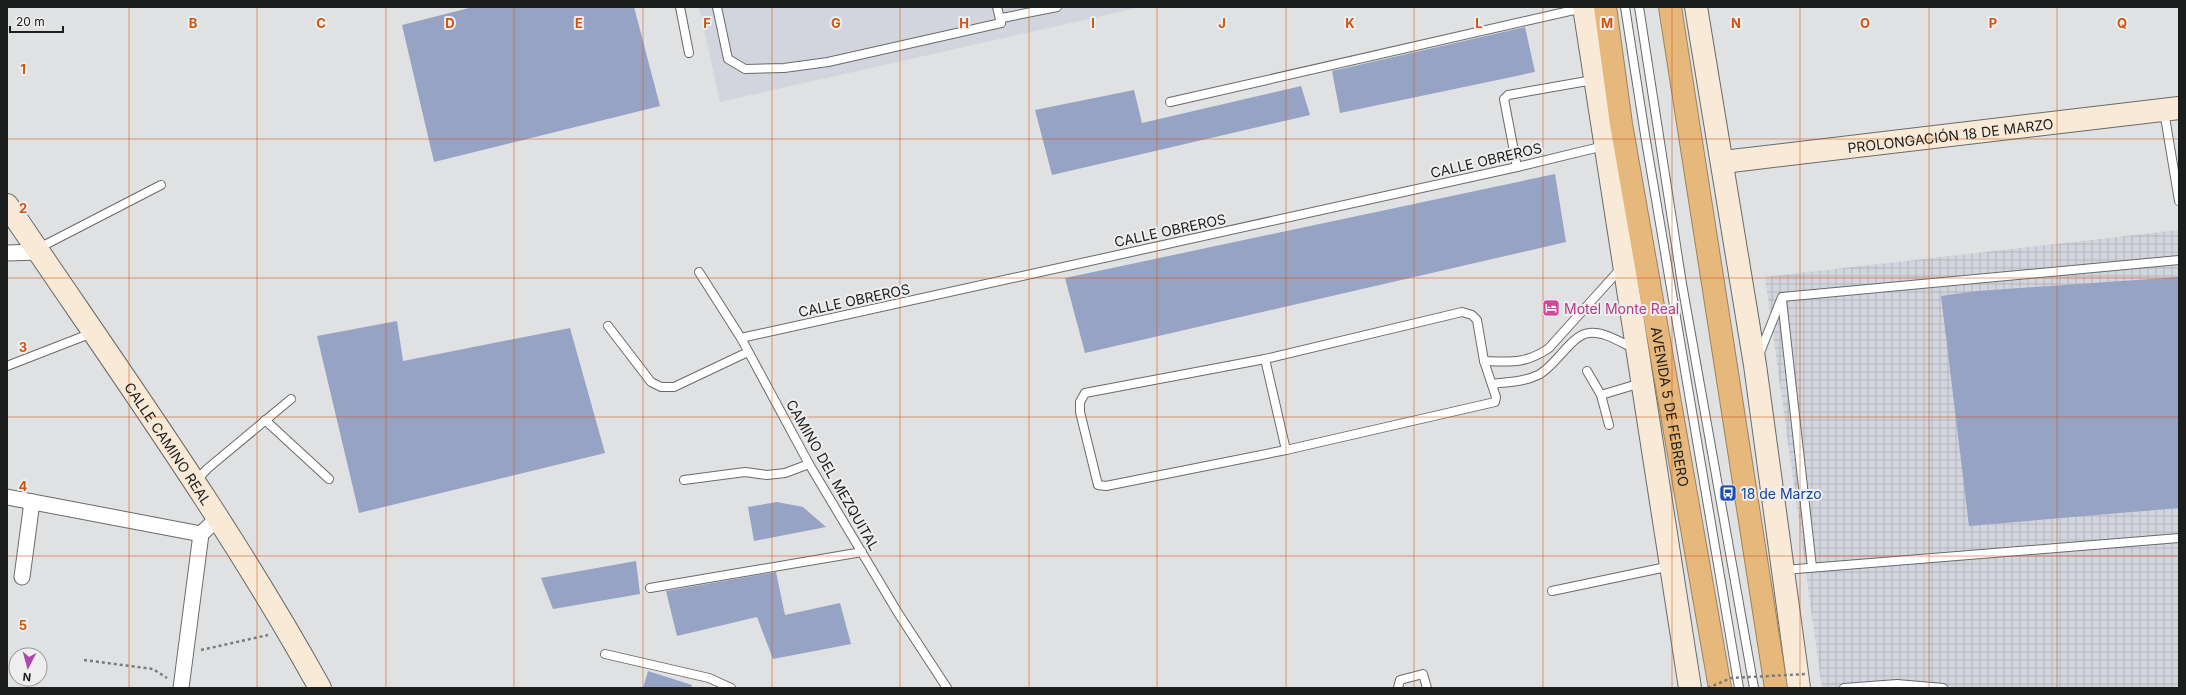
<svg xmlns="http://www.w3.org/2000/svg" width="2186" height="695" viewBox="0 0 2186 695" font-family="Inter,sans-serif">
<defs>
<pattern id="industrial-grid" width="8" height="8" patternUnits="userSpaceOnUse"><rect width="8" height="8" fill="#d2d5dd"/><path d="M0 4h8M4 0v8" fill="none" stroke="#b4b6bd"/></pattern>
</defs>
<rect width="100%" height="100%" fill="#e0e1e2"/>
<!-- industrial -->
<path fill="url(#industrial-grid)" d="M2179 230V688H1822L1765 277Z"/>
<!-- built -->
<path fill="#d2d5dd" d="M699 7H1141L720 102Z"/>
<!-- building -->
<g fill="#97a3c4">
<path d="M473 7H634L660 106 434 162 402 25Z"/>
<path d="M1525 27 1535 72 1340 113 1332 71Z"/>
<path d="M1301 86 1310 115 1052 175 1035 110 1134 90 1142 123Z"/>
<path d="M1555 174 1566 242 1085 353 1065 278Z"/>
<path d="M2179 277V508L1969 526 1941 296 1977 291Z"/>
<path d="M397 321 403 361 570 328 605 453 359 513 317 336Z"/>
<path d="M777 502 803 507 826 527 754 541 748 507Z"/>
<path d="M636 561 640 594 553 609 541 578Z"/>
<path d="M776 572 785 615 840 603 851 644 773 659 757 617 677 636 666 591Z"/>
<path d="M648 671 692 685 691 688H643Z"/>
</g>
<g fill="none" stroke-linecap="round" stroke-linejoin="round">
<!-- lane casing -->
<g stroke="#696a6a" stroke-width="10">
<g id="lane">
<path d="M680 7 689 53"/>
<path d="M717 7 728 59 745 69 784 68 828 62 1001 23 997 7"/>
<path d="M1625 7 1645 135 1739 688"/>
<path d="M1639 7 1682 284 1754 688"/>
<path d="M1001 23 1002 18 1057 7"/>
<path d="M1170 102 1583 8"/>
<path d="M2164 111 2179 201"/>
<path d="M1517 167 1504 99 1508 95 1593 80"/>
<path d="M37 249 161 185"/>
<path d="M699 272 741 338 809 464 898 613 947 688"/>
<path d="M1782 300 1812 567"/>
<path d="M1462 312 1472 315 1477 320 1484 361 1496 397 1495 402 1286 450 1106 486 1098 485 1080 412V402L1085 393 1265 359Z"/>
<path d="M608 326 651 382 661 387H674L748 352"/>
<path d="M741 338 1517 167 1604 146"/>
<path d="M1759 355 1782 297 2179 260"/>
<path d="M1265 359 1286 450"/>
<path d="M1484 361C1511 362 1526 364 1549 348L1622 267"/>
<path d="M7 366 92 333"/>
<path d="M1587 371 1601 395 1609 425"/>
<path d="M1492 384C1507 382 1524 382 1538 375 1555 367 1572 334 1589 333 1604 331 1622 343 1635 349"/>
<path d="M1601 395 1641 383"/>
<path d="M265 420 329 479"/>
<path d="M684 480 745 472 767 475 785 473 809 464"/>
<path d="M196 481 207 469 291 399"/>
<path d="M1784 570 2179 538"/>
<path d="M650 588 862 552"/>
<path d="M1552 591 1671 566"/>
<path d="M605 654 709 678 731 688"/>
<path d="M1398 688 1400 680 1423 674 1427 688"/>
<path d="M1844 688 1897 684 1943 688"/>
</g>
</g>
<!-- street casing -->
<g stroke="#696a6a" stroke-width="17">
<g id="street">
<path d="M7 253 39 252"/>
<path d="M7 497 201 534"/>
<path d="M22 577 32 502"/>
<path d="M181 688 201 534 218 518"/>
</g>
</g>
<!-- secondary casing -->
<g stroke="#696a6a" stroke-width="24">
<g id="secondary">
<path d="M1584 7 1690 688"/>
<path d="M1696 7 1755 365 1799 688"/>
<path id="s1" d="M1723 162 2179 108"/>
<path id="s2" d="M7 205C114 364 227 520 320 688"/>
</g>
</g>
<!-- highway casing -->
<g stroke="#9f825a" stroke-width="24">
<g id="highway">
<path id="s3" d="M1605 7 1621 124 1720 688"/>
<path d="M1670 7 1776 688"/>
</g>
</g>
<!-- path -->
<g stroke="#7a7b7c" stroke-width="2.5" stroke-dasharray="3 3" stroke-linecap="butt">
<path d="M201 650 268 635"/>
<path d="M84 660 153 669 167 678"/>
</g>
<!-- lane -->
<use href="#lane" stroke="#fff" stroke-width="8"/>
<!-- street -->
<use href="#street" stroke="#fff" stroke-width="15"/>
<!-- secondary -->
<use href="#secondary" stroke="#f8ead7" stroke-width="22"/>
<!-- highway -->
<use href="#highway" stroke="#e6b87b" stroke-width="22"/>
<!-- path-bridge -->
<path stroke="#7a7b7c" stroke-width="2.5" stroke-dasharray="3 3" stroke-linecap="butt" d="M1708 688 1731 678 1807 674"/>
</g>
<!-- grid -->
<path fill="none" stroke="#d4530e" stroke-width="1" stroke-opacity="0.55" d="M129 7V688M257 7V688M386 7V688M514 7V688M643 7V688M772 7V688M900 7V688M1029 7V688M1157 7V688M1286 7V688M1414 7V688M1543 7V688M1672 7V688M1800 7V688M1929 7V688M2057 7V688M7 139H2179M7 278H2179M7 417H2179M7 556H2179"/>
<!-- icons -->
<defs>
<g id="hotel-square" transform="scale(0.9)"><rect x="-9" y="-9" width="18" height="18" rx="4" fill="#d1479c" stroke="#eeeeef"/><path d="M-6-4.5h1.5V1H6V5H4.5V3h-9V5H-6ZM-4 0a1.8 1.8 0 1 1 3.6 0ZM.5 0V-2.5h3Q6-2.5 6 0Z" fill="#fff"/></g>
<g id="bus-square" transform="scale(0.9)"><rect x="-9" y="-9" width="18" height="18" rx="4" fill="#1a4fb4" stroke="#eeeeef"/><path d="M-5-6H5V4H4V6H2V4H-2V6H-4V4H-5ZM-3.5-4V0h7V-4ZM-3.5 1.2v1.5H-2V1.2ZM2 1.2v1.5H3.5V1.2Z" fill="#fff"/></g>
</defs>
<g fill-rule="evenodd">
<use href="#hotel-square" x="1551" y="308"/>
<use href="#bus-square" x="1728" y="493"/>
</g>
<g text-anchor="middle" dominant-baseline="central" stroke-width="4" stroke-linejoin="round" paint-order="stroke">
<!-- street labels -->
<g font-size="14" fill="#1c1d1d" stroke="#eeeeef">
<text stroke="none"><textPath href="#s1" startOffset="229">PROLONGACIÓN 18 DE MARZO</textPath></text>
<text transform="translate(1486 160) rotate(-13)">CALLE OBREROS</text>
<text transform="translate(1170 230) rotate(-12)">CALLE OBREROS</text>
<text transform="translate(854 300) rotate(-12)">CALLE OBREROS</text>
<text stroke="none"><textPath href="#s3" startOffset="405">AVENIDA 5 DE FEBRERO</textPath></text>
<text stroke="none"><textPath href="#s2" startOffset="288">CALLE CAMINO REAL</textPath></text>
<text transform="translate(833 475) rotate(60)">CAMINO DEL MEZQUITAL</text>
</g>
<!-- hotel labels -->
<g font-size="14" fill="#b23c85" stroke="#eeeeef" text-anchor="start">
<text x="1564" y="308">Motel Monte Real</text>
</g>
<!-- transit labels -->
<g font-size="14" fill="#164399" stroke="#eeeeef" text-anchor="start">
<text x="1741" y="493">18 de Marzo</text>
</g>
</g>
<g font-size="13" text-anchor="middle" font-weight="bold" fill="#d4530e" stroke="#eeeeef" stroke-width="4" stroke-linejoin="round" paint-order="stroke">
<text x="193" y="28">B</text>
<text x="321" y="28">C</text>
<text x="450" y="28">D</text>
<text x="579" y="28">E</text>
<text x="707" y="28">F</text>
<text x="836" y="28">G</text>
<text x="964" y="28">H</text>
<text x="1093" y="28">I</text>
<text x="1222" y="28">J</text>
<text x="1350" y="28">K</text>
<text x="1479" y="28">L</text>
<text x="1607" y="28">M</text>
<text x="1736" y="28">N</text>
<text x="1865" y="28">O</text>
<text x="1993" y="28">P</text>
<text x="2122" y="28">Q</text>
<text x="23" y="74">1</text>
<text x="23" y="213">2</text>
<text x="23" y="352">3</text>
<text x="23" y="491">4</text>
<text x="23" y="630">5</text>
</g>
<!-- border -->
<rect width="2186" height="695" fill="none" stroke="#1c1d1d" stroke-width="16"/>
<!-- north arrow -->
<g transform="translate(28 667) rotate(186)"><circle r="19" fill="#eeeeef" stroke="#9a9a9b"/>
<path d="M0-3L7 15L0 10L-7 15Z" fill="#ac48ae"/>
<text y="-6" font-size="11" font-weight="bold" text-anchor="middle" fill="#1c1d1d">N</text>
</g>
<!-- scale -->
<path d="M10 26v6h53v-6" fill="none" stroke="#1c1d1d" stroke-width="2"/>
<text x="16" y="26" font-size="12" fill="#1c1d1d" stroke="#eeeeef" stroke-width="3" paint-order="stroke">20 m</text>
</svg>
